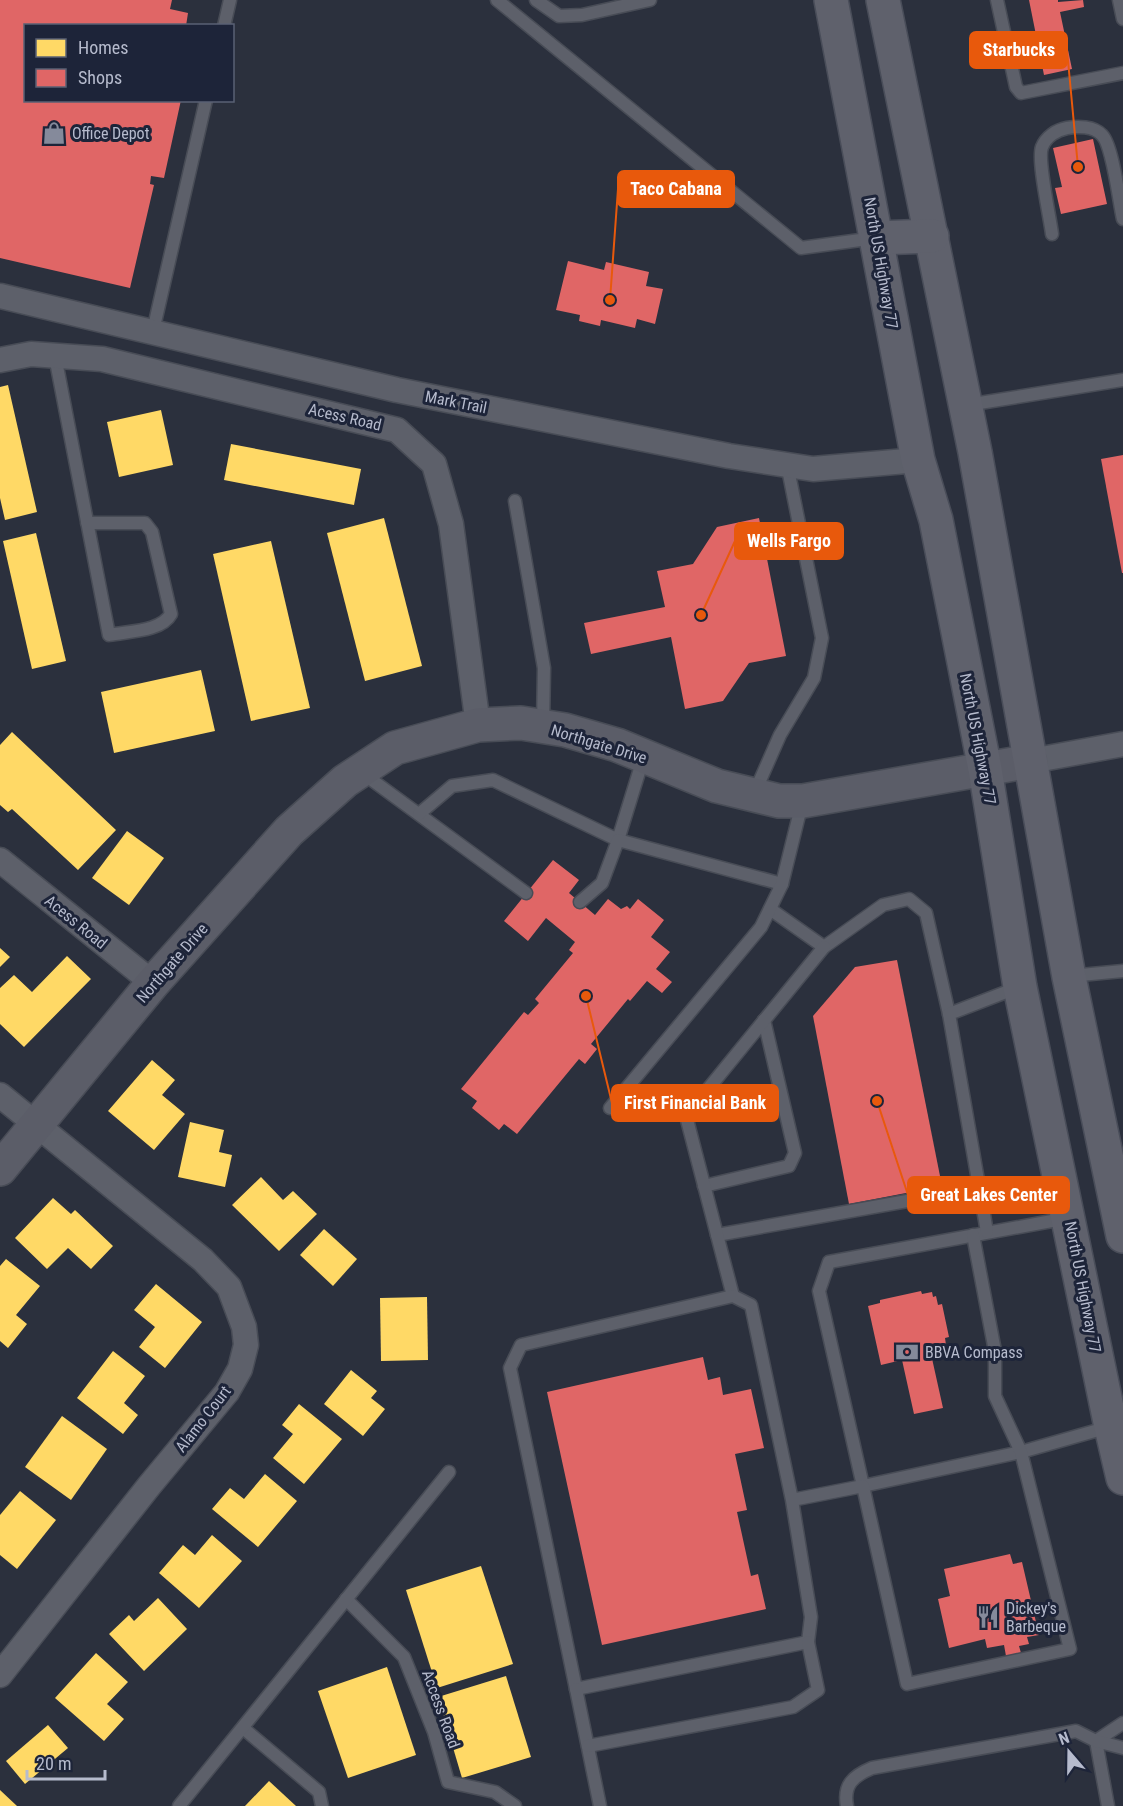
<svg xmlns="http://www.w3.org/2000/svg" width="1123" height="1806" viewBox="0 0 1123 1806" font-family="'Roboto Condensed',sans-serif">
<rect width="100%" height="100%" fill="#2b303d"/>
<!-- homes -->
<g fill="#ffd966">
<path d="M8 385 37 512 5 520 0 498V387Z"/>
<path d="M161 410 173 465 119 477 107 422Z"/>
<path d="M231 444 361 469 354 505 224 480Z"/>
<path d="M384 518 422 666 365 681 327 533Z"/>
<path d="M36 533 66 661 32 669 3 541Z"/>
<path d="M271 541 310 708 251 721 213 554Z"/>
<path d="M201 670 215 731 114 753 101 692Z"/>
<path d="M12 732 116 830 78 870 12 809 8 812 0 805V745Z"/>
<path d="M127 831 164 858 129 905 92 878Z"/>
<path d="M0 948 10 957 0 967Z"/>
<path d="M67 956 91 979 24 1047 0 1024V988L14 975 32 992Z"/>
<path d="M152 1060 175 1080 162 1095 185 1114 154 1150 108 1111Z"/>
<path d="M190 1122 224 1130 219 1152 232 1155 225 1187 178 1177Z"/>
<path d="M261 1177 283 1200 293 1191 317 1214 279 1251 232 1205Z"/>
<path d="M53 1198 71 1214 75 1210 113 1246 91 1269 68 1248 47 1269 15 1238Z"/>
<path d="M324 1229 357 1259 333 1286 300 1255Z"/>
<path d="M6 1259 40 1286 16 1315 27 1324 8 1348 0 1341V1266Z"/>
<path d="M156 1284 202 1322 165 1368 139 1347 155 1327 134 1310Z"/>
<path d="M427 1297 428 1360 381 1361 380 1298Z"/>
<path d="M113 1351 145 1376 124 1403 138 1415 123 1434 77 1398Z"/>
<path d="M351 1370 377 1391 371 1398 385 1409 363 1436 324 1404Z"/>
<path d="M299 1404 342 1439 304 1484 273 1458 293 1434 282 1425Z"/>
<path d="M62 1416 107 1449 71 1500 25 1467Z"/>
<path d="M265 1474 297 1501 258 1547 212 1509 230 1488 244 1499Z"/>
<path d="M20 1491 56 1520 17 1569 0 1555V1515Z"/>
<path d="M212 1535 242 1561 199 1608 159 1573 183 1545 195 1555Z"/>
<path d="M481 1566 513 1664 437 1688 406 1590Z"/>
<path d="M158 1598 187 1629 144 1671 109 1634 129 1615 134 1621Z"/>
<path d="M96 1653 128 1682 107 1704 124 1719 104 1741 55 1698Z"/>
<path d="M387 1667 416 1755 348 1778 318 1691Z"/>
<path d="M506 1676 531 1757 462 1778 438 1697Z"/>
<path d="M48 1725 68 1748 25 1784 6 1761Z"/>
<path d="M269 1781 296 1806H245Z"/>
<path d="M0 1790 17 1806H0Z"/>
</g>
<!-- shops -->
<g fill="#e06666">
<path d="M0 0H172L170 9 188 13 186 26H26V100H181L164 178 151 176 150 184 154 185 130 288 0 258Z"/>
<path d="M1029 0H1058V2L1083 0 1084 7 1060 12 1072 69 1044 75Z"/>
<path d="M1093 139 1107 204 1061 214 1055 188 1062 187 1053 148Z"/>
<path d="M568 261 604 270 606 262 649 272 646 286 663 289 655 324 637 319 635 328 601 320 600 326 579 321 580 315 556 310Z"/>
<path d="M1123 455V573H1122L1101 459Z"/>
<path d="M759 518 786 656 749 663 723 701 685 709 671 637 591 654 584 623 665 607 657 571 693 564 717 527Z"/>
<path d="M553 860 579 880 569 893 595 915 608 899 621 909 627 906 630 909 638 899 664 920 651 937 670 952 656 969 672 982 662 993 647 981 630 1001 628 999 591 1044 597 1049 585 1064 579 1059 517 1134 504 1124 499 1130 472 1108 477 1101 461 1089 524 1012 528 1015 539 1003 535 999 573 953 569 950 575 942 546 918 528 941 504 921Z"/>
<path d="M897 960 942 1186 849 1204 813 1016 855 967Z"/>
<path d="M921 1291 922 1294 932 1292 933 1297 936 1296 938 1305 942 1304 949 1337 945 1338 946 1345 942 1346 943 1351 931 1354 943 1408 914 1414 902 1360 881 1365 868 1306 880 1303V1300Z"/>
<path d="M703 1357 708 1380 720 1377 723 1395 751 1389 764 1448 735 1454 747 1510 737 1512 751 1576 758 1574 766 1609 602 1645 547 1392Z"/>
<path d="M1010 1554 1013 1564 1022 1562 1039 1635 1027 1637 1029 1644 1019 1646 1021 1653 1006 1656 1004 1645 987 1648 985 1639 949 1648 938 1599 950 1596 944 1569Z"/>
</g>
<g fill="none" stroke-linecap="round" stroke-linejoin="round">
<!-- lane casing -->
<g stroke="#484c56" stroke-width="15">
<g id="lane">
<path d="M497 0 801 248 875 238"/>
<path d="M536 0 559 16 582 15 650 0"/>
<path d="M997 0 1016 87 1021 93 1123 73"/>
<path d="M1119 0 1123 19"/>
<path d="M224 26 230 0"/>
<path d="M1052 234C1050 217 1037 160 1042 147 1046 137 1056 130 1067 128 1077 126 1094 126 1102 135 1113 146 1119 202 1123 219"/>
<path d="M153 331 206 100"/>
<path d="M55 356 109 635C128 631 161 632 171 614L152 532 145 523H87"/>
<path d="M967 405 1123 380"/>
<path d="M515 501 544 668 543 725"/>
<path d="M361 772 526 893"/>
<path d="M754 794 780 735 814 678 822 638 787 464"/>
<path d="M419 814 452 786 493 780 618 840 644 756"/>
<path d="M580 902 602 883 618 840 782 884"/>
<path d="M770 909 824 947 883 905 909 899 926 913 949 1014"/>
<path d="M1070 976 1123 971"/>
<path d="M610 1108 761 927 782 884 802 803"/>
<path d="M704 1186 789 1166 795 1153 764 1020"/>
<path d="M1068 1218 829 1262 819 1291 863 1486 1021 1452 1109 1427"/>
<path d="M987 1232 949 1014 1019 987"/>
<path d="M717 1235 980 1188"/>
<path d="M733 1296 686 1116 824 947"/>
<path d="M792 1500 811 1617 808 1642 576 1689 510 1368 521 1345 733 1296 751 1305 792 1500 863 1486 907 1684 1070 1649 1021 1452 995 1396V1351L973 1235"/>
<path d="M346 1599 404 1657 434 1732 448 1782 495 1792 515 1806"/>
<path d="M576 1689 600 1806"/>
<path d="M243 1728 319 1792 322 1806"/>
<path d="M1096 1741 1108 1806"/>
<path d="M1096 1741 1123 1723"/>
<path d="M588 1746 793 1707 818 1690 808 1642"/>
<path d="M179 1806 449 1472"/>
<path d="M847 1806C843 1785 853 1776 872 1768L1076 1731 1096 1741 1123 1748"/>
</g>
</g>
<!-- street casing -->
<g stroke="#484c56" stroke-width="27">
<g id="street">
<path d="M0 296 397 390 729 456 813 469 918 460"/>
<path d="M0 360 31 354 102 359 397 430 434 464 451 524 478 725"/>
<path d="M1031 761 1123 744"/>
<path d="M0 860 153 983"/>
<path d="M0 1095 203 1260 229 1287 244 1327 246 1345 240 1369 227 1392 149 1486 0 1675"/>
</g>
</g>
<!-- secondary casing -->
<g stroke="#484c56" stroke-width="36">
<path id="secondary" d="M0 1169 153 983 289 831 345 781 395 748 478 725 521 723 565 730 617 745 717 786 779 801H803L1031 761"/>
</g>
<!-- primary casing -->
<g stroke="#494d59" stroke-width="36">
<g id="primary">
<path d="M831 0 918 460 936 520 985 769 1020 987 1111 1427 1123 1478"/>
<path d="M883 0 975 452 1069 977 1123 1236"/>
<path d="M877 238 932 236"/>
</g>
</g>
<!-- lane -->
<use href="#lane" stroke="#5d606a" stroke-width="12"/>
<!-- street -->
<use href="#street" stroke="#5d606a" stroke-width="24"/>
<!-- secondary -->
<use href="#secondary" stroke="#5b5d68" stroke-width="33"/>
<!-- primary -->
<use href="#primary" stroke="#5f616c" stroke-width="33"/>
</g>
<!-- icons -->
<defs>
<g id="shop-bare" transform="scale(1.8)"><path d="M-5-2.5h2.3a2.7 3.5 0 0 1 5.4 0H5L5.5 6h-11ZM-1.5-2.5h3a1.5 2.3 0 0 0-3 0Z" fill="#858a9b" stroke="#1d2439" stroke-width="2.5" paint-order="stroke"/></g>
<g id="bank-bare" transform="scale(1.8)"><path d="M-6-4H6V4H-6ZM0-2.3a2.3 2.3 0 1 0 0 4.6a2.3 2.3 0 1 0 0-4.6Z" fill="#858a9b" stroke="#1d2439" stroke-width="2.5" paint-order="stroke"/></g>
<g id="restaurant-bare" transform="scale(1.8)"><path d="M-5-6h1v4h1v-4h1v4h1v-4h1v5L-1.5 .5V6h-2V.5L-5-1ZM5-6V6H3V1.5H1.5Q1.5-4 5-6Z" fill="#858a9b" stroke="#1d2439" stroke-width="2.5" paint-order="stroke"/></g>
</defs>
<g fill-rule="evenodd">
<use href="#shop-bare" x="54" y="133"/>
<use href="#bank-bare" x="907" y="1352"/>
<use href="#restaurant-bare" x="988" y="1617"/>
</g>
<g text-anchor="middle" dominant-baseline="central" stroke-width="6" stroke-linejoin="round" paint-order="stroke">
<!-- poi labels -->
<g font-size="16" fill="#b6bbcd" stroke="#1d2439" text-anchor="start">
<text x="72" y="133">Office Depot</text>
<text x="925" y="1352">BBVA Compass</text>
<text x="1006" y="1608">Dickey's<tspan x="1006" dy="18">Barbeque</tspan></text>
</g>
<!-- street labels -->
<g font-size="16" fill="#b6bbcd" stroke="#1d2439">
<text transform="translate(881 263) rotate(80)">North US Highway 77</text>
<text transform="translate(456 402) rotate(11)">Mark Trail</text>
<text transform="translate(345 417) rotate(13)">Acess Road</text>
<text transform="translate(978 739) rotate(79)">North US Highway 77</text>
<text transform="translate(599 744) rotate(17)">Northgate Drive</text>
<text transform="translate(76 922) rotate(39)">Acess Road</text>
<text transform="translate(172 963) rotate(-49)">Northgate Drive</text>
<text transform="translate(1083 1287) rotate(79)">North US Highway 77</text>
<text transform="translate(203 1419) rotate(-52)">Alamo Court</text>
<text transform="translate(441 1709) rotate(70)">Access Road</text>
</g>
</g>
<!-- callouts -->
<path fill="none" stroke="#e8590c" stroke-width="2" d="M1078 167L1067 50M610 300L618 189M701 615L735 541M586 996L612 1103M877 1101L908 1195"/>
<g fill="#e8590c" stroke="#1d2439" stroke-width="2">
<circle cx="1078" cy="167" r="6"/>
<circle cx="610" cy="300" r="6"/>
<circle cx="701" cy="615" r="6"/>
<circle cx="586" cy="996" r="6"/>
<circle cx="877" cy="1101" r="6"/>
</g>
<g fill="#e8590c" stroke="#e8590c" stroke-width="2">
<rect x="970" y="32" width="97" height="36" rx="6"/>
<rect x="618" y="171" width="116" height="36" rx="6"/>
<rect x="735" y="523" width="108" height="36" rx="6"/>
<rect x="612" y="1085" width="166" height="36" rx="6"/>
<rect x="908" y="1177" width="161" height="36" rx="6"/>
</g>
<g font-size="18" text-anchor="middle" font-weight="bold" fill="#fff">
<text x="1019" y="56">Starbucks</text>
<text x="676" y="195">Taco Cabana</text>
<text x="789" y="547">Wells Fargo</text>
<text x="695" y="1109">First Financial Bank</text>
<text x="989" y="1201">Great Lakes Center</text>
</g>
<!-- legend -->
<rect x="24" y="24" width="210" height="78" fill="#1d2439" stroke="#5a6074" stroke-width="1.5"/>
<rect x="36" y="39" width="30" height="18" fill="#ffd966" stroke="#5a6074" stroke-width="1.5"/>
<text x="78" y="54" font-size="18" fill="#b6bbcd">Homes</text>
<rect x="36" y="69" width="30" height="18" fill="#e06666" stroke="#5a6074" stroke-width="1.5"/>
<text x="78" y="84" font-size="18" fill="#b6bbcd">Shops</text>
<!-- north arrow -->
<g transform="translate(1069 1752) rotate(340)" stroke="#1d2439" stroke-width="4.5" paint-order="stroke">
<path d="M0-4.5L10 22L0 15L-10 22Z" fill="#b6bbcd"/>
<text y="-9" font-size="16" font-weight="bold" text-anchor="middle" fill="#b6bbcd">N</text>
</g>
<!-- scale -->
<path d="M27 1770v9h78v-9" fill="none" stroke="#b6bbcd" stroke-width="3"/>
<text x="36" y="1770" font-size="18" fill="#b6bbcd" stroke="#1d2439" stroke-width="4.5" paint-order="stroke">20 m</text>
</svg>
